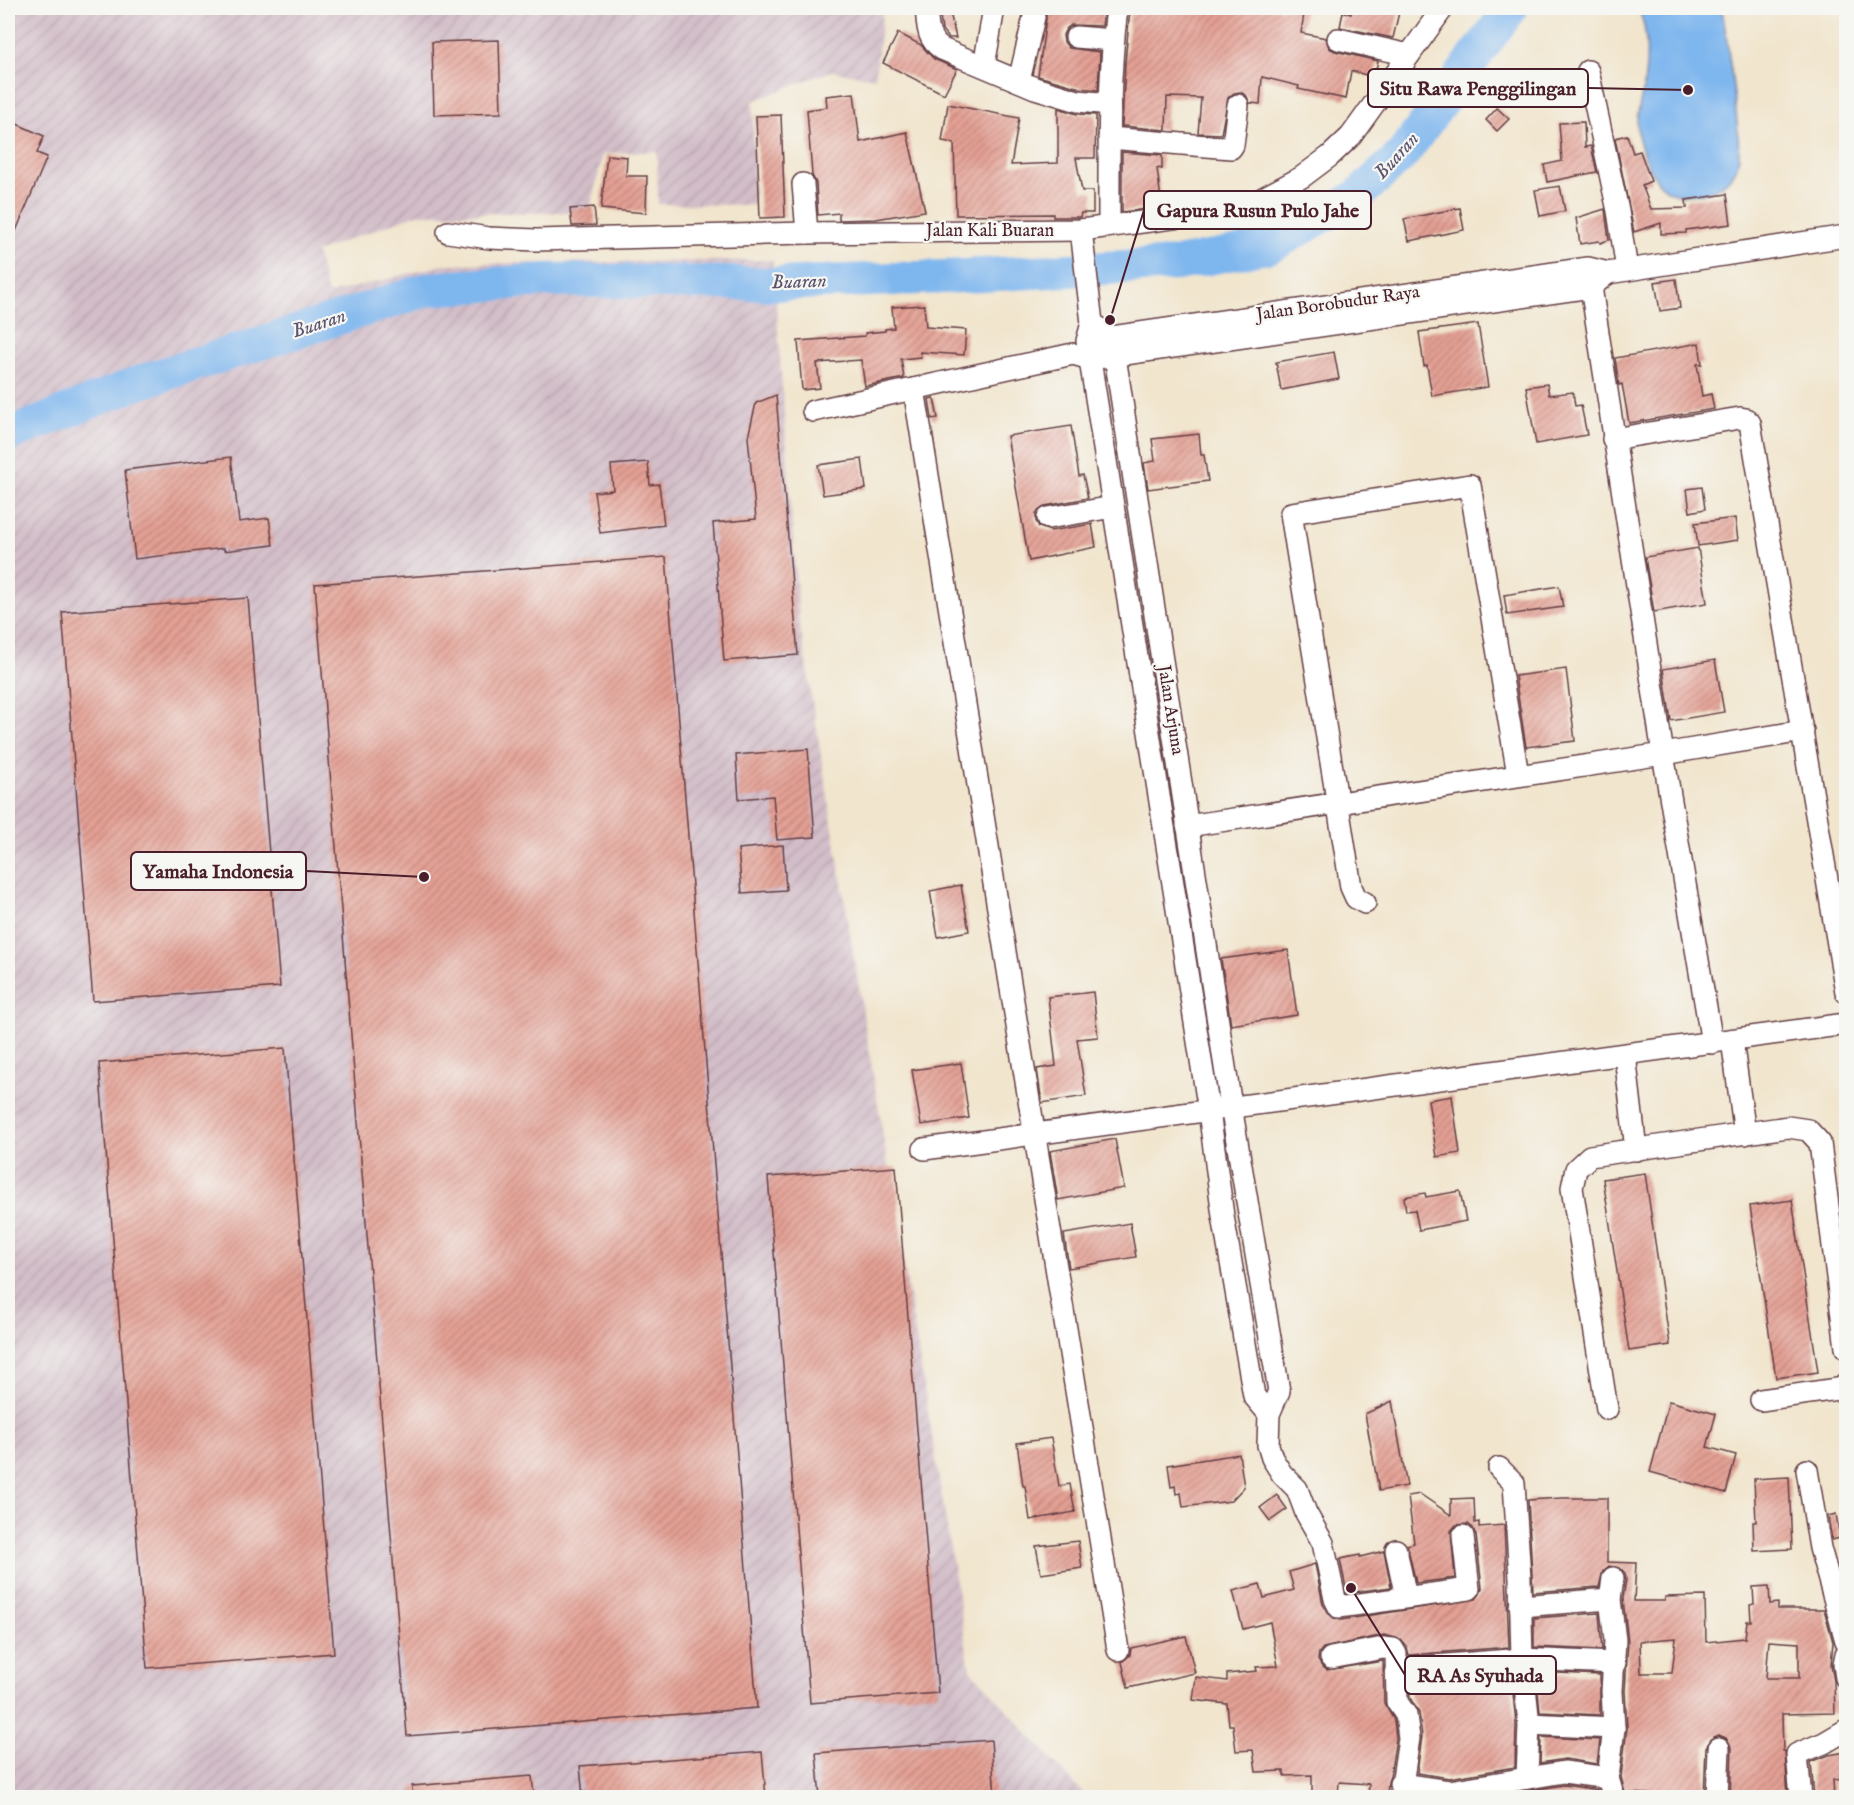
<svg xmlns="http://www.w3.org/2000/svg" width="1854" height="1805" viewBox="0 0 1854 1805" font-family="'IM FELL English',serif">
<defs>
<pattern id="industrial-furrows" width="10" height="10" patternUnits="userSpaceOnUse" patternTransform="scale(1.5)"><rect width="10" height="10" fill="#d2bdc8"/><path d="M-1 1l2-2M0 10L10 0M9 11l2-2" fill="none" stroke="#b6a2ac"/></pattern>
<pattern id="building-hatch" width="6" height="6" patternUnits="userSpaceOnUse" patternTransform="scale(1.5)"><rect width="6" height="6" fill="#e4a094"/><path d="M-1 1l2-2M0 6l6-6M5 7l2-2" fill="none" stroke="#bb8279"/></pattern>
</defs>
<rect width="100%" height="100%" fill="#f6f6f2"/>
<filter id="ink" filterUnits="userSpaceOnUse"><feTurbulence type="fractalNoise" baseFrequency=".0167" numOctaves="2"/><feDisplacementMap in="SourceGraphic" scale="12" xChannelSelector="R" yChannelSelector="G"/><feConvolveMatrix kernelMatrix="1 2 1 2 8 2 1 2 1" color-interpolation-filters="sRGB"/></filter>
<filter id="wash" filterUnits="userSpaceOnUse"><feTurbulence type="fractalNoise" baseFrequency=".008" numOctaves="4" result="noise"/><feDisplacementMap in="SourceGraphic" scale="24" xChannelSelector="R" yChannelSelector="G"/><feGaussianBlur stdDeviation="1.35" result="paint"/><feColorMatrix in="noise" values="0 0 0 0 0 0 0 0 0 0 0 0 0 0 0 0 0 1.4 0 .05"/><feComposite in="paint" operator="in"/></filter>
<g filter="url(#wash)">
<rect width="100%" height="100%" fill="#f1e5cd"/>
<!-- industrial -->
<path fill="url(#industrial-furrows)" d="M8 8H883L875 78 831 71 753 101 754 205 658 204 657 151 603 154 589 212 417 214 316 252 328 294 447 264 773 260 799 620 970 1669 1086 1797 8 1798Z"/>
<!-- water -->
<path fill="#7eb6ee" stroke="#646a8c" stroke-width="1.5" d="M1639 8H1720L1723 15C1729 55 1735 94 1738 134 1738 144 1741 156 1737 166 1728 193 1680 206 1660 184 1651 174 1644 156 1640 143 1632 117 1643 101 1645 76 1647 60 1647 41 1644 25 1642 19 1640 14 1639 8Z"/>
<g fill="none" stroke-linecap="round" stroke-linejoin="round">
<!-- river -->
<path stroke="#7eb6ee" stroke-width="34" d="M8 435 137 383 429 289 548 280 775 284 965 276 1177 264 1271 246 1356 197 1402 155 1511 8"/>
</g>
<g id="blocks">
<!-- building -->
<g fill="url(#building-hatch)" fill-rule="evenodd">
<path d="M939 8H949L956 38H949L942 30Z"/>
<path d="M1042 8H1104L1102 26 1071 25 1066 29 1063 35 1064 42 1069 48 1100 52 1098 90 1080 88 1038 76 1046 19V13Z"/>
<path d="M1164 8H1305L1301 33 1326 38 1329 48 1335 51 1378 61 1374 77 1351 71 1346 99 1298 89 1299 86 1262 77 1260 104 1250 103 1246 95 1240 92 1234 93 1228 98 1221 134 1198 133 1201 98 1167 97 1166 130 1122 126 1125 63 1130 10 1164 12Z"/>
<path d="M1352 8H1400L1393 38 1340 27 1343 12 1351 14Z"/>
<path d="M898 33 921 45 934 59 957 69 944 94 883 63Z"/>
<path d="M499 40 501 113 434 115 432 42Z"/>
<path d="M854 93 860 142 907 132 925 211 876 219 839 220V213L818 215 816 183 812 175 807 110 827 107 826 96Z"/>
<path d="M948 104 1019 118 1011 165 1058 163V108L1077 114 1096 115 1095 158H1076L1082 191H1093V213H1081L1080 217H1053V214L956 215 954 143 942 141Z"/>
<path d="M1497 108 1509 119 1497 131 1486 120Z"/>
<path d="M781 115 785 217 760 218 756 116Z"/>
<path d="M1584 122 1585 147 1591 146 1597 172 1547 182 1544 165 1562 161 1559 123Z"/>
<path d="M17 124 44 136 37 153 47 157 8 250V145Z"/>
<path d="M1627 135 1633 153 1640 151 1651 181 1642 185 1651 209 1687 208 1686 200 1727 194 1731 224 1686 230V233L1661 234V223L1634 232 1615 138Z"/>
<path d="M1122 152 1162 155V169L1157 168 1162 207 1122 212Z"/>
<path d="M607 155 627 157 626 176H647L646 213 601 209Z"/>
<path d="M1560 186 1565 211 1540 216 1535 190Z"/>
<path d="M594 207 596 225 572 226 570 209Z"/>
<path d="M1460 208 1464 230 1409 241 1404 219Z"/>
<path d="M1605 209 1609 240 1600 243 1599 241 1580 244 1576 218Z"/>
<path d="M1676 279 1680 308 1660 311 1655 282Z"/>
<path d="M924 305 926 327 966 330 964 355 920 352 921 357 901 359 904 378 865 386 861 360 817 363 820 388 802 390 798 341 865 336V333L885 331V329L894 328 892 307Z"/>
<path d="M1478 324 1488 387 1432 396 1427 365 1424 366 1419 332Z"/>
<path d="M1699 343 1702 364H1697L1702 396 1711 394 1714 409 1629 423 1622 384 1619 385 1615 358Z"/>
<path d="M1334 352 1339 379 1281 390 1276 362Z"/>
<path d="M1547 384 1549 395 1573 392 1575 406 1581 405 1587 435 1536 444 1526 387Z"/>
<path d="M776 395 798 655 724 661 713 523 756 519 748 437 756 403Z"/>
<path d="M934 398 938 418 932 419 929 399Z"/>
<path d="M1071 426 1079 476 1083 475 1088 498 1045 506 1036 513V521L1039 527 1050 531 1092 524 1096 547 1029 561 1007 436Z"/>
<path d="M1199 434 1201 455H1204L1208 481 1148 489 1144 463 1155 461 1152 439Z"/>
<path d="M231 457 239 522 269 518 273 545 224 551V548L135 559 125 470Z"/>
<path d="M862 459 866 489 823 495 818 465Z"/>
<path d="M648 462 650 485 659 484 664 525 600 533 594 492 613 490 611 465Z"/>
<path d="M1702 487 1705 509 1690 512 1687 489Z"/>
<path d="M1735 518 1738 540 1698 546 1695 523Z"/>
<path d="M1698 548 1707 603 1654 612 1645 557Z"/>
<path d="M666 557 757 1708 407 1736 315 584Z"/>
<path d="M1559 586 1563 607 1507 615 1504 595Z"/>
<path d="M248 598 280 987 93 1001 62 612Z"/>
<path d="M1715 660 1724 712 1671 721 1663 669Z"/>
<path d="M1566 669 1575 741 1526 747 1515 676Z"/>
<path d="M808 749 815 837 777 840 773 796 739 799 736 755Z"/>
<path d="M783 845 786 890 742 893 738 849Z"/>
<path d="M961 885 969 931 938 937 930 891Z"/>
<path d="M1288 950 1297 1015 1231 1025 1221 959Z"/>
<path d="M1093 992 1098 1037 1077 1039 1086 1096 1042 1103 1037 1069 1056 1066 1048 997Z"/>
<path d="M285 1048 334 1653 147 1668 99 1063Z"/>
<path d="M961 1063 969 1118 921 1125 912 1070Z"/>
<path d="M1452 1096 1460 1153 1437 1157 1428 1100Z"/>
<path d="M1115 1139 1124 1188 1058 1200 1050 1151Z"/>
<path d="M896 1167 938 1693 810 1703 768 1177Z"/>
<path d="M1645 1173 1670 1345 1629 1351 1603 1179Z"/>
<path d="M1460 1191 1466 1221 1419 1230 1415 1210 1406 1211 1404 1197 1425 1193 1426 1197Z"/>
<path d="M1792 1200 1818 1372 1776 1378 1750 1206Z"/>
<path d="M1130 1223 1136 1257 1069 1268 1064 1234Z"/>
<path d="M1392 1401 1407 1486 1379 1491 1365 1414Z"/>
<path d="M1669 1401 1716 1414 1707 1447 1736 1455 1726 1493 1650 1472Z"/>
<path d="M1051 1438 1059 1486 1070 1484 1075 1512 1030 1520 1025 1486H1023L1017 1443Z"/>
<path d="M1239 1454 1244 1487 1231 1501 1183 1507 1181 1493 1176 1494 1175 1486 1171 1487 1168 1465Z"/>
<path d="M1789 1477 1792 1549 1754 1551 1753 1522H1756L1754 1479Z"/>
<path d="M1420 1494 1451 1515V1499L1474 1498 1475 1523 1479 1522V1527L1504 1525 1509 1647 1409 1655 1407 1647 1400 1639 1384 1635 1323 1648 1319 1653 1318 1660 1322 1667 1327 1670 1383 1661 1384 1703 1394 1720 1396 1738 1390 1776 1388 1782 1387 1797H1368L1369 1784 1339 1782 1338 1797H1312V1775L1284 1776V1771L1256 1772 1253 1750 1236 1751 1233 1725H1229L1227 1704 1193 1700 1196 1677 1227 1681V1674L1257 1671 1256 1667 1278 1666 1270 1622 1243 1629 1233 1591 1260 1584 1264 1598 1294 1590 1289 1572 1315 1564 1323 1604 1328 1613 1334 1618 1341 1620 1476 1599 1480 1594 1482 1588 1476 1535 1473 1528 1468 1524 1456 1525 1451 1531 1455 1578 1416 1583 1407 1545 1414 1543 1408 1496Z"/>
<path d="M1277 1495 1287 1509 1270 1521 1260 1508Z"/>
<path d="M1563 1498H1607V1562L1636 1563 1634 1601H1665V1597L1705 1596 1706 1642 1745 1638 1747 1621H1751L1750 1605 1754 1604 1753 1587 1769 1586 1770 1604 1778 1603V1609H1824L1833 1642 1831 1665 1834 1681 1835 1713 1782 1714 1783 1751H1785L1788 1797H1730L1732 1748 1726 1738 1719 1735 1713 1737 1706 1747 1704 1797 1629 1793V1797H1626L1621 1777 1627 1728 1625 1691 1628 1641 1623 1599 1626 1580 1625 1573 1620 1568 1609 1566 1603 1571 1599 1587 1533 1592 1528 1500ZM1676 1638 1672 1673H1641L1640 1641ZM1769 1641 1799 1643V1678H1766Z"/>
<path d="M1836 1514 1840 1538 1832 1540 1828 1516Z"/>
<path d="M1078 1541 1082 1568 1041 1574 1036 1546Z"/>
<path d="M1384 1551 1391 1587 1347 1593 1340 1559 1360 1555V1557Z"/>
<path d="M1599 1613 1602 1650 1534 1647V1618Z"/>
<path d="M1186 1636 1195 1673 1128 1688 1122 1662 1130 1655 1131 1648Z"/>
<path d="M1536 1672 1600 1675V1715L1540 1712Z"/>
<path d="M1511 1673 1516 1724 1515 1767 1449 1778 1417 1773 1422 1736 1419 1713 1410 1698 1409 1681Z"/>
<path d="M1541 1737 1600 1740 1597 1764 1565 1759 1540 1763Z"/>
<path d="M991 1740 995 1797H820L816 1753Z"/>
<path d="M762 1752 766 1797H583L580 1766Z"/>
<path d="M1846 1752V1779L1833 1780 1834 1797H1814L1811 1762 1829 1755Z"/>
<path d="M532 1776 534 1797H412V1786Z"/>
<path d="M1564 1785 1598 1790 1601 1797H1488Z"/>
</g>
</g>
</g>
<g filter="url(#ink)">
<use href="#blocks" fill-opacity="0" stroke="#633d43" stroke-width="1.5"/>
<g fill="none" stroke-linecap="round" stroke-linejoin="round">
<!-- street casing -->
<g stroke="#633d43" stroke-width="24">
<g id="street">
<path d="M926 8C928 25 926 38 942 49L1035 88 1078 101 1110 104"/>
<path d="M1076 37 1113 40"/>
<path d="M1338 39 1409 55"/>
<path d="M984 66 994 8"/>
<path d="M1588 71 1618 211 1627 270"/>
<path d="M1019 81 1034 17"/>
<path d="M1109 138 1231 148 1233 145 1238 105"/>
<path d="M803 184 807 233"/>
<path d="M1109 226C1109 153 1108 80 1117 8"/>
<path d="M1081 230 1092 323 1087 341 1209 1111 1223 1216 1254 1396 1269 1414"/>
<path d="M448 232 489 238 536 240 807 233 1081 230 1180 217 1254 203 1302 177 1330 156 1351 136 1443 8"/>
<path d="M1589 274 1663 754 1712 1043"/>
<path d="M1092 323 1112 337 1231 1106 1279 1391 1269 1414 1268 1445 1272 1458 1282 1474 1297 1489 1306 1513 1323 1543 1335 1599 1339 1607 1469 1589 1463 1536"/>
<path d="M1098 339 1588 268 1608 273 1846 236"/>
<path d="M914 389 1118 1650"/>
<path d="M813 411 1073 354 1090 359 1591 287 1608 273"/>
<path d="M1613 439 1740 418 1746 419 1750 423 1846 992"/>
<path d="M1048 518 1113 507"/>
<path d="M1187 826 1663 754 1803 731"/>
<path d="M1365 903 1356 898 1351 887 1291 513 1470 485 1518 775"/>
<path d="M1732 1040 1745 1134"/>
<path d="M1625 1055 1636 1150"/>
<path d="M924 1149 1846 1024"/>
<path d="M1761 1400 1844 1388 1846 1384"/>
<path d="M1607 1409 1572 1188 1576 1169 1590 1156 1788 1127 1808 1130 1820 1143 1846 1348"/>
<path d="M1499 1468 1514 1483 1520 1578 1522 1659 1529 1724 1527 1778"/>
<path d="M1807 1470 1820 1548 1846 1641"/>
<path d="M1396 1550 1406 1597"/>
<path d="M1613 1578 1610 1599 1615 1640 1612 1691 1614 1728 1608 1778 1614 1798"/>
<path d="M1520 1606 1610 1599"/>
<path d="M1846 1654 1844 1664 1846 1678"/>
<path d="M1331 1658 1383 1648 1393 1649 1396 1654 1397 1702 1406 1715 1409 1738 1400 1798"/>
<path d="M1396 1669 1522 1659 1615 1663"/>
<path d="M1529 1724 1614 1728"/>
<path d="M1400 1784 1449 1791 1564 1772 1608 1778"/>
<path d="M1717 1798 1719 1748"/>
<path d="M1801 1798 1797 1754 1824 1743 1846 1730"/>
</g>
</g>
<!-- street -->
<use href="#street" stroke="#fff" stroke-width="21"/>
</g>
</g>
<g text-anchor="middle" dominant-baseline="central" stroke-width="4.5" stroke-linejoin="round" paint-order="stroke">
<!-- street labels -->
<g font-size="18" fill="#4a1f2b" stroke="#f6f6f2">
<text x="990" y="231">Jalan Kali Buaran</text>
<text transform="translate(1338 304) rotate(-8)">Jalan Borobudur Raya</text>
<text transform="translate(1170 710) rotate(81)">Jalan Arjuna</text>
</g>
<!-- water labels -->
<g font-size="20" font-style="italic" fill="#5c546f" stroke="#f6f6f2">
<text transform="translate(1397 156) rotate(-48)">Buaran</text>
<text transform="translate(799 282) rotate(-2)">Buaran</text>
<text transform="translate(319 324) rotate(-18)">Buaran</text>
</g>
</g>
<!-- callouts -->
<path fill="none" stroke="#4a1f2b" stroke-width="2" d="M1688 90L1588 88M1110 320L1144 210M424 877L306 871M1351 1588L1405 1675"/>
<g fill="#4a1f2b" stroke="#f6f6f2" stroke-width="2">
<circle cx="1688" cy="90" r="6"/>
<circle cx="1110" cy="320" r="6"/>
<circle cx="424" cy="877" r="6"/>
<circle cx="1351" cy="1588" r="6"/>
</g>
<g fill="#f6f6f2" stroke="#4a1f2b" stroke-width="2">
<rect x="1368" y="69" width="220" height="38" rx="6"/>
<rect x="1144" y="191" width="227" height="38" rx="6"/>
<rect x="131" y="852" width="175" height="38" rx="6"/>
<rect x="1405" y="1656" width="151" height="38" rx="6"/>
</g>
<g font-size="20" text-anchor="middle" font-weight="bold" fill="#4a1f2b">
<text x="1478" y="95">Situ Rawa Penggilingan</text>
<text x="1258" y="217">Gapura Rusun Pulo Jahe</text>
<text x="218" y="878">Yamaha Indonesia</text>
<text x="1480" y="1682">RA As Syuhada</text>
</g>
<!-- margin -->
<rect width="1854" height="1805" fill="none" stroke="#f6f6f2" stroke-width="30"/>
</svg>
